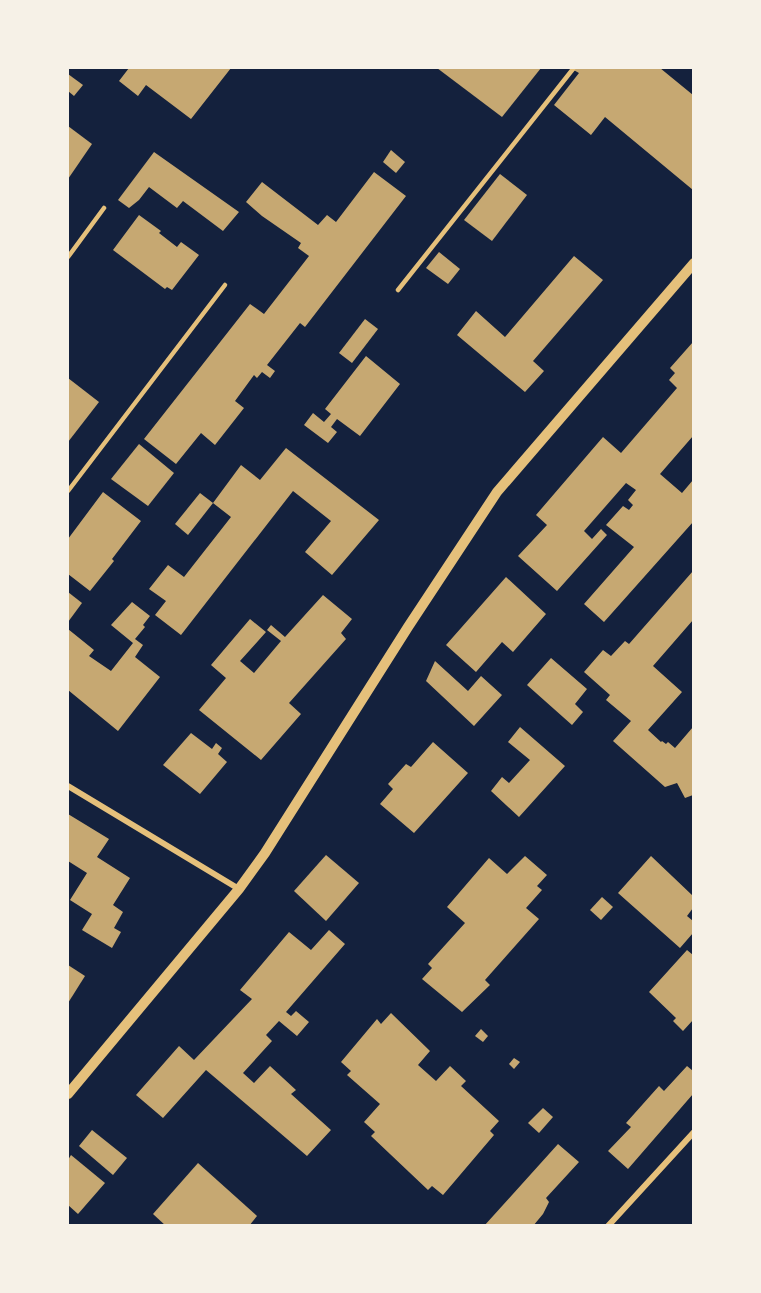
<svg xmlns="http://www.w3.org/2000/svg" width="761" height="1293" viewBox="0 0 761 1293" font-family="'IBM Plex Sans',sans-serif">
<rect width="100%" height="100%" fill="#14213d"/>
<!-- building -->
<g fill="#c6a872">
<path d="M129 68H231L191 119 146 85 138 96 119 81Z"/>
<path d="M437 68H541L502 117Z"/>
<path d="M570 68H660L693 95V190L605 117 591 135 554 105 579 73Z"/>
<path d="M68 74 83 85 74 96 68 91Z"/>
<path d="M68 126 92 144 68 179Z"/>
<path d="M391 150 405 162 396 173 383 162Z"/>
<path d="M154 152 239 212 223 231 183 201 177 208 149 187 139 200 129 208 118 200Z"/>
<path d="M374 172 406 196 305 327 300 323 267 365 275 371 270 378 262 372 257 378 254 375 235 401 244 408 215 445 201 433 176 464 144 439 250 304 264 314 309 256 298 248 301 243 262 216 246 202 262 182 318 225 327 215 336 222Z"/>
<path d="M500 174 527 195 492 241 464 220Z"/>
<path d="M139 215 161 231 159 233 177 247 181 242 199 255 172 290 167 287 165 289 113 250Z"/>
<path d="M439 252 460 269 448 284 426 268Z"/>
<path d="M574 256 603 280 533 361 544 371 525 392 457 335 476 311 505 337Z"/>
<path d="M365 319 378 329 352 363 339 353Z"/>
<path d="M693 342V436L660 474 682 493 693 480V522L604 622 584 604 634 547 606 525 623 506 629 510 633 505 628 500 636 490 626 483 584 531 592 539 601 529 607 535 557 591 518 556 547 525 536 515 603 437 621 453 677 388 669 380 675 373 670 368Z"/>
<path d="M366 356 400 384 360 436 337 419 331 427 337 432 328 443 304 425 313 413 324 422 331 414 325 409Z"/>
<path d="M68 378 99 402 68 442Z"/>
<path d="M139 444 174 473 148 506 111 479Z"/>
<path d="M286 448 379 520 332 575 305 552 331 521 293 491 181 635 155 615 166 601 149 589 168 565 184 577 231 517 213 503 241 465 260 480Z"/>
<path d="M103 492 141 521 112 559 114 561 90 591 68 574V539Z"/>
<path d="M200 493 213 503 188 535 175 524Z"/>
<path d="M693 571V620L653 666 682 692 648 730 661 742 662 741 666 744 668 742 675 748 693 727V795L685 798 677 783 665 787 613 741 631 721 606 700 610 695 584 672 603 650 611 656 625 641 629 644Z"/>
<path d="M506 577 546 614 513 652 502 642 476 672 446 645Z"/>
<path d="M68 592 82 603 68 622Z"/>
<path d="M323 595 352 619 341 633 346 639 289 703 301 714 261 760 199 710 226 678 211 665 250 619 266 632 240 661 254 673 281 641 267 630 271 625 285 637Z"/>
<path d="M132 602 150 616 143 625 145 627 135 639 143 645 135 657 160 677 118 731 68 690V629L94 650 89 656 111 671 133 643 111 625Z"/>
<path d="M551 658 587 689 575 704 583 712 572 725 527 685Z"/>
<path d="M435 661 468 691 481 676 502 695 474 726 426 681Z"/>
<path d="M520 727 565 766 519 817 491 791 502 777 509 783 530 760 508 742Z"/>
<path d="M191 733 212 749 216 743 222 748 218 754 227 762 200 794 163 765Z"/>
<path d="M433 742 468 773 414 833 380 804 393 789 388 784 406 764 411 767Z"/>
<path d="M68 814 109 839 97 857 130 878 113 905 123 912 114 928 121 932 112 948 82 930 92 914 70 900 87 873 68 861Z"/>
<path d="M326 855 359 883 326 921 294 891Z"/>
<path d="M525 856 547 875 537 886 542 890 526 908 539 919 485 980 490 985 462 1012 422 979 432 968 428 964 465 923 447 907 489 858 507 874Z"/>
<path d="M651 856 693 896V908L687 916 693 921V933L680 948 618 893Z"/>
<path d="M602 897 613 907 601 920 590 910Z"/>
<path d="M329 930 345 944 286 1012 291 1016 296 1011 309 1022 297 1036 279 1021 266 1035 272 1041 243 1073 254 1083 270 1066 296 1090 291 1094 331 1130 307 1156 206 1070 163 1118 136 1095 179 1046 194 1060 252 999 240 990 289 932 311 950Z"/>
<path d="M687 950 693 955V1020L683 1031 673 1021 676 1018 649 992Z"/>
<path d="M68 965 85 976 68 1003Z"/>
<path d="M391 1013 430 1051 418 1065 436 1081 450 1066 466 1081 461 1086 499 1121 490 1131 494 1135 443 1195 432 1186 428 1190 371 1136 375 1132 364 1122 380 1104 347 1075 351 1071 341 1062 377 1019 381 1024Z"/>
<path d="M481 1029 488 1036 483 1042 475 1036Z"/>
<path d="M514 1058 520 1062 514 1069 509 1064Z"/>
<path d="M687 1066 693 1071V1094L628 1169 608 1151 631 1127 626 1123 659 1086 664 1091Z"/>
<path d="M543 1108 553 1117 539 1133 528 1123Z"/>
<path d="M92 1130 127 1158 113 1175 79 1146Z"/>
<path d="M558 1144 579 1162 546 1198 549 1202 543 1214 533 1226H484Z"/>
<path d="M71 1155 105 1183 78 1214 68 1205V1160Z"/>
<path d="M198 1163 257 1216 249 1226H166L153 1214Z"/>
</g>
<g fill="none" stroke-linecap="round" stroke-linejoin="round">
<!-- service -->
<g stroke="#e5c07b" stroke-width="4.5">
<path d="M68 257 104 208"/>
<path d="M398 290 573 69"/>
<path d="M68 491 225 285"/>
</g>
<!-- minor -->
<g stroke="#e5c07b" stroke-width="6">
<path d="M68 786 239 889"/>
<path d="M608 1226 694 1132"/>
</g>
<!-- tertiary -->
<path stroke="#e5c07b" stroke-width="10" d="M68 1094 239 889 265 853 408 627 497 492 694 263"/>
</g>
<!-- border -->
<rect width="761" height="1293" fill="none" stroke="#f6f1e7" stroke-width="138"/>
</svg>
